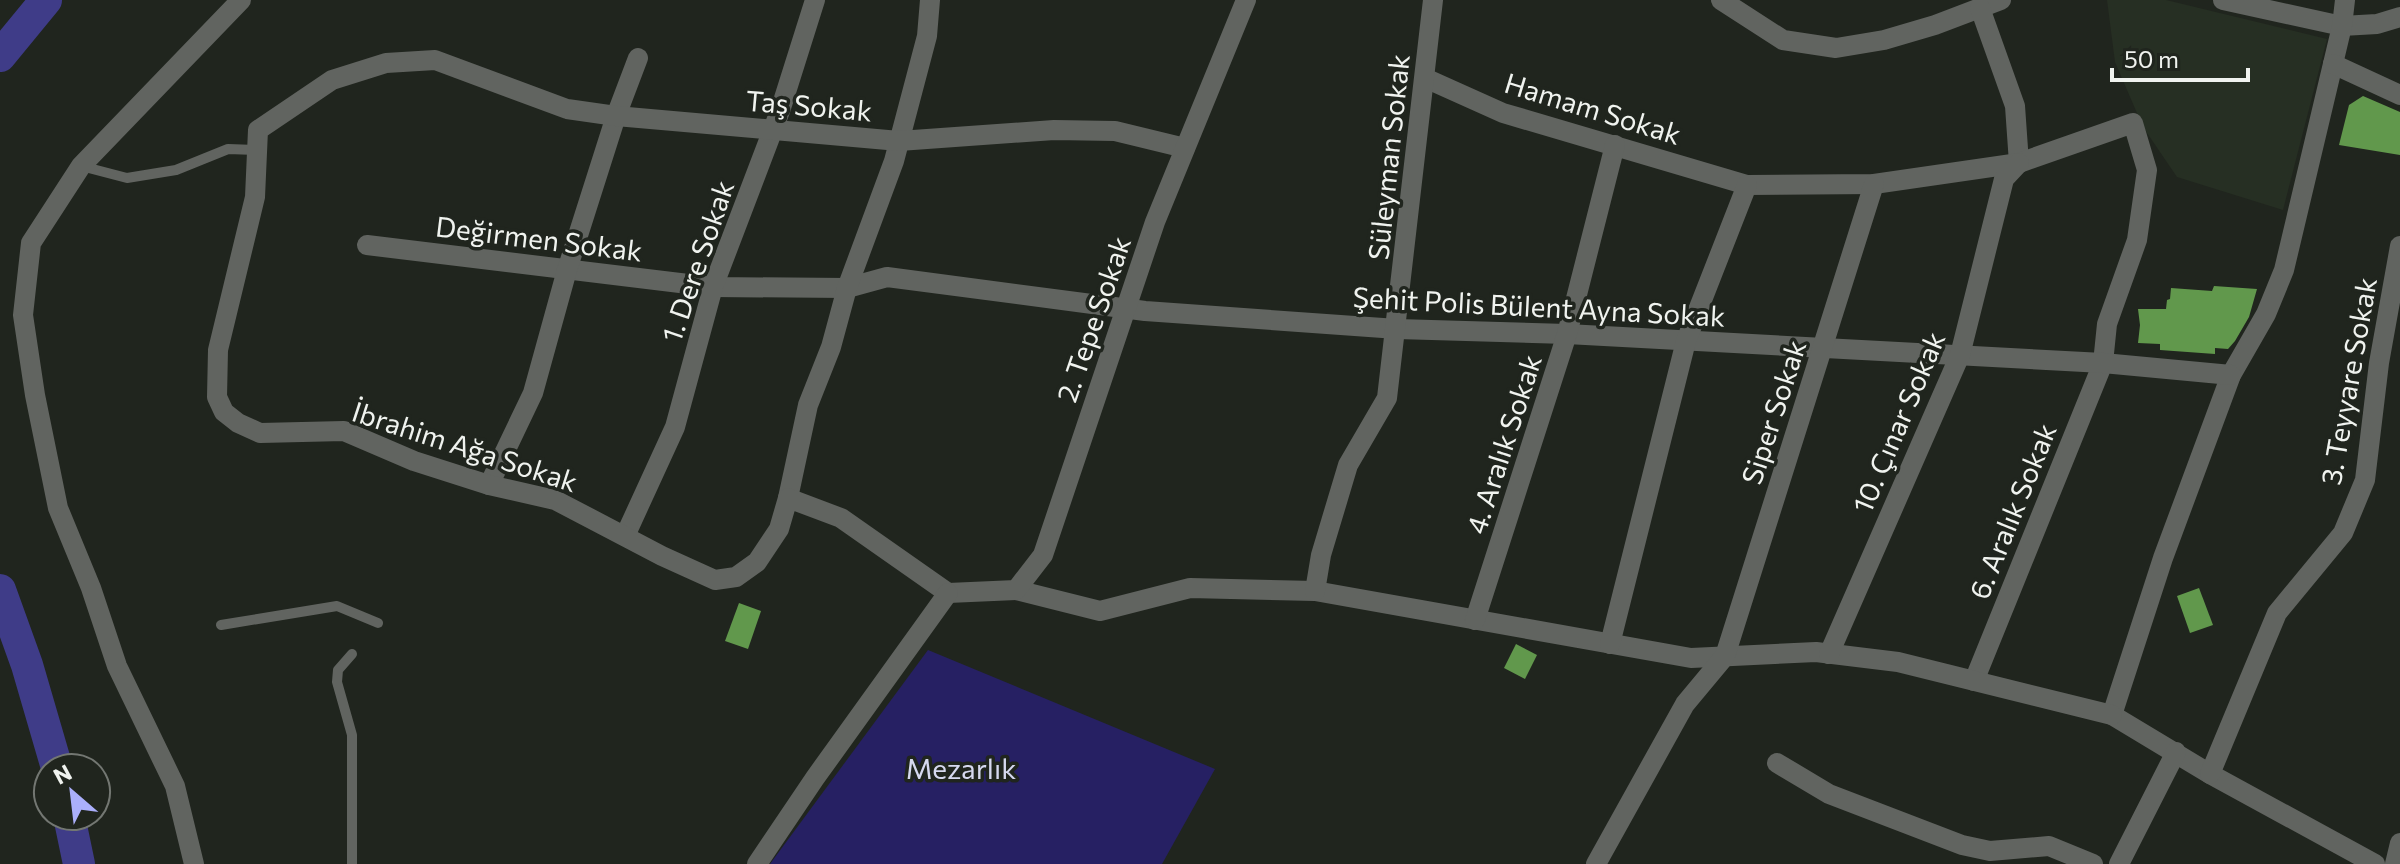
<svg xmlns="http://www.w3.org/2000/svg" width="2400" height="864" viewBox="0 0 2400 864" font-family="Commissioner,sans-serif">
<rect width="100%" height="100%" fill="#20251e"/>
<!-- built -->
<path fill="#262f23" d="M2107 0H2166L2327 39 2283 210 2177 177 2143 127 2115 62Z"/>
<!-- green -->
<path fill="#262063" d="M928 650 1215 769 1162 864H770Z"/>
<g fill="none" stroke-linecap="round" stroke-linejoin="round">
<!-- river -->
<g stroke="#3f3c88" stroke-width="32">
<path d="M0 56 46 0"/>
<path d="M0 590 27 665 57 768"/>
<path d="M69 816 79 864"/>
</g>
</g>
<!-- building -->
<g fill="#61984c">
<path d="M2363 96 2400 112V155L2339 145 2349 105Z"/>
<path d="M2214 286 2257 289 2249 317 2235 341 2228 349 2215 348V354L2160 350V344L2138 343 2140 325 2138 309H2166L2167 300 2170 299 2171 288 2212 291Z"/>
<path d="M2199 588 2213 625 2190 633 2177 596Z"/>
<path d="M739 603 761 611 748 649 725 641Z"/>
<path d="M1516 644 1537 655 1525 679 1504 668Z"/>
</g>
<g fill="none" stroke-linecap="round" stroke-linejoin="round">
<!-- service -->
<g stroke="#616460" stroke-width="10">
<path d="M81 166 127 178 176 170 228 149 257 150"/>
<path d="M221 625 337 606 378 623"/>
<path d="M352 864V735L337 682 338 670 352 654"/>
</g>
<!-- minor -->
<g stroke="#616460" stroke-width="20">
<path d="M1721 0 1783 40 1836 48 1884 40 1935 25 2001 0"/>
<path d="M2223 0 2342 26 2377 24 2400 17"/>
<path d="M2345 0 2342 26 2284 270 2266 314 2231 375 2163 558 2112 715 2210 774 2375 864"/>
<path d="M1980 8 2015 106 2019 163"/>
<path d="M2333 64 2400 95"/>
<path d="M1425 78 1503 113 1747 185 1874 184 2019 163 2133 123 2147 170 2137 240 2107 324 2103 363 1974 681"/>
<path d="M367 245 713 287 847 288 887 277 1145 311 1397 329 1567 334 2103 363 2231 375"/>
<path d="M489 485 533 393 567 270 616 116 638 58"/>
<path d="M788 498 808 405 831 347 847 288 894 161 927 36 930 0"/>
<path d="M625 536 675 427 713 287 780 111 815 0"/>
<path d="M1016 590 1100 611 1190 588 1315 591 1691 658 1816 652 1898 662 2112 715"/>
<path d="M1315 591 1321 555 1348 465 1387 398 1433 0"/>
<path d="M948 593 841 518 788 498 779 529 757 562 736 577 715 580 662 556 555 500 489 485 414 461 344 431 260 433 238 423 224 412 217 397 218 350 255 197 258 130 332 80 386 63 435 60 567 109 616 116 899 141 1054 130 1115 131 1185 148"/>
<path d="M948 593 1016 590 1043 555 1155 222 1246 0"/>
<path d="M1475 620 1567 334 1615 145"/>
<path d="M1610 644 1686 341 1747 185"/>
<path d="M1829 654 1960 355 2004 179 2019 163"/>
<path d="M1777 763 1829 794 1962 845 1990 851 2049 846 2093 864"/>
<path d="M2210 774 2277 613 2343 533 2365 480 2379 363 2400 246"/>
<path d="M194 864 175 786 117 666 91 588 58 508 35 395 23 315 31 243 81 166 241 0"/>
<path d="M757 864 815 778 948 593"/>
<path d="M1596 864 1685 704 1725 656 1874 184"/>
<path d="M2119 864 2176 752"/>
<path d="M2395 864 2400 843"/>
</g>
</g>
<g text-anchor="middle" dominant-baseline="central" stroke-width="7" stroke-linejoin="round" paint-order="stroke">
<!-- street labels -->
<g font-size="28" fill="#f0f3ef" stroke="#20251e">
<text transform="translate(809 105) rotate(5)">Taş Sokak</text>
<text transform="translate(1593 108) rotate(17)">Hamam Sokak</text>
<text transform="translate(1388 157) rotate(-84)">Süleyman Sokak</text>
<text transform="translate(539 238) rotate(7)">Değirmen Sokak</text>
<text transform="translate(697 261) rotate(-71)">1. Dere Sokak</text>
<text transform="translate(1539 306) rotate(3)">Şehit Polis Bülent Ayna Sokak</text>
<text transform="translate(1093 319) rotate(-71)">2. Tepe Sokak</text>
<text transform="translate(2348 381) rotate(-80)">3. Teyyare Sokak</text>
<text transform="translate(1773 412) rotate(-72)">Siper Sokak</text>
<text transform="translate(1898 422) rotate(-67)">10. Çınar Sokak</text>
<text transform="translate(1503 444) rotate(-72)">4. Aralık Sokak</text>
<text transform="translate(465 446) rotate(18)">İbrahim Ağa Sokak</text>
<text transform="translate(2012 511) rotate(-68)">6. Aralık Sokak</text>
</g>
<!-- park labels -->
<g font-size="28" fill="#d6d9ef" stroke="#20251e">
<text x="961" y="768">Mezarlık</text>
</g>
</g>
<!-- north arrow -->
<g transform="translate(72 792) rotate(332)"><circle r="38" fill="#20251e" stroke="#737772" stroke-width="2"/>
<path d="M0-6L14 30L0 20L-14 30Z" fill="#abaffb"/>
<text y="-12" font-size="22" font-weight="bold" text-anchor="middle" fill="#f0f3ef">N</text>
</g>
<!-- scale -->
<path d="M2112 68v12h136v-12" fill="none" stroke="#f0f3ef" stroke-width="4"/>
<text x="2124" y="68" font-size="24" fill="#f0f3ef" stroke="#20251e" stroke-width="6" paint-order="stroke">50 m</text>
</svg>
